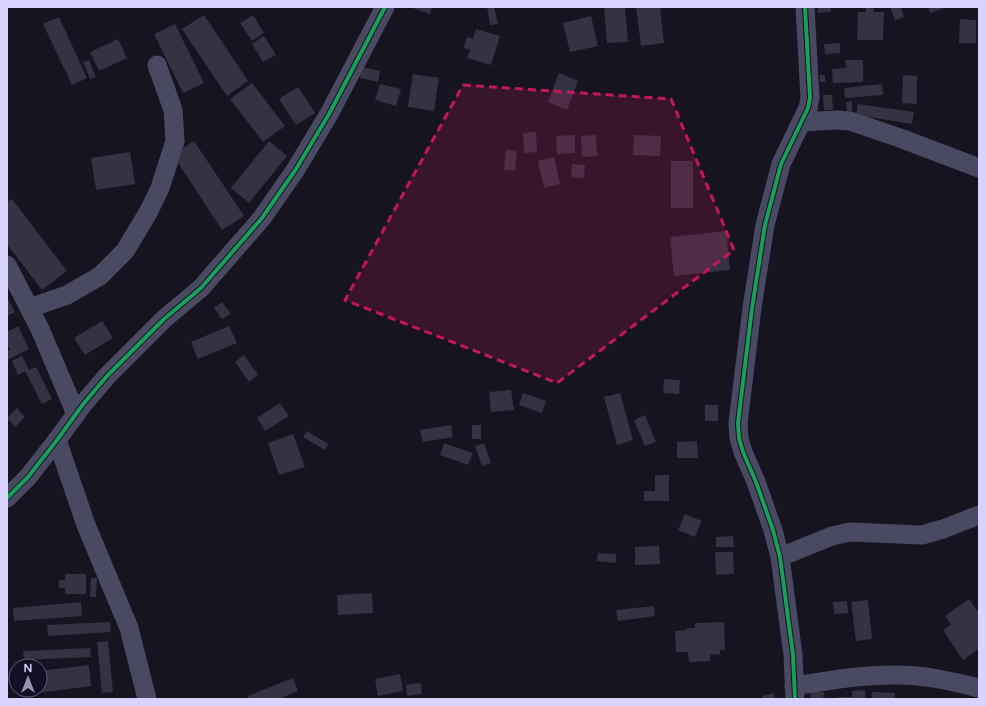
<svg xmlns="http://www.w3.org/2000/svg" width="986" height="706" viewBox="0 0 986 706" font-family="'Varela Round',sans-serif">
<rect width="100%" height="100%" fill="#161421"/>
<!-- building -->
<g fill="#343243">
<path d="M410 7H432L430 14Z"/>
<path d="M487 7H494L498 24 490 25Z"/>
<path d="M604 7H625L628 42 607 43Z"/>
<path d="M636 7H660L664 43 641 46Z"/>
<path d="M818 7H831V12L818 13Z"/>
<path d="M866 7H874V12H884L883 40H857L858 12H866Z"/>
<path d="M890 7H901L904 17 895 20Z"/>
<path d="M928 7H947L930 13Z"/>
<path d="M204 15 248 81 227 96 182 29Z"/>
<path d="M253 15 264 33 252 41 240 23Z"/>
<path d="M591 16 598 46 570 52 563 23Z"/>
<path d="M59 17 87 78 72 85 43 24Z"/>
<path d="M960 19 976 20V43H959Z"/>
<path d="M175 24 204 83 183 93 154 34Z"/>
<path d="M476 29 500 36 491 65 467 58 470 50 464 48 467 37 473 39Z"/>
<path d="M264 36 276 55 263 62 252 44Z"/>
<path d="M118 39 127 58 99 71 90 52Z"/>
<path d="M840 43V53L825 54 824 44Z"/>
<path d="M89 60 96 77 90 79 83 62Z"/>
<path d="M845 60H863V82L833 83 832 69 846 68Z"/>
<path d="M362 67 380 71 378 82 360 78Z"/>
<path d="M559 73 578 81 567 110 548 102Z"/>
<path d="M413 74 439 78 434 111 408 107Z"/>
<rect x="820" y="75" width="5" height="7"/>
<path d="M903 75 917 76V104L902 103Z"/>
<path d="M252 83 285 126 263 142 230 99Z"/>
<path d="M380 84 401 89 396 106 375 100Z"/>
<path d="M882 84 883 95 845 98 844 88Z"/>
<path d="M298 87 315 113 296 125 279 99Z"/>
<path d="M823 95H832L833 110H824Z"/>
<path d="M852 101V113L847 114 846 102Z"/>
<path d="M858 104 914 112 912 124 856 115Z"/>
<path d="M536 132 537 152 524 153 523 133Z"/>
<path d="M575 135V153L557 154 556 136Z"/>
<path d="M596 135 597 156 582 157 581 136Z"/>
<path d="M634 135 661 136 660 156 633 155Z"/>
<path d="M194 141 244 216 222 230 173 155Z"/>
<path d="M269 141 287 156 249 203 231 188Z"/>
<path d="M506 150 517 151 515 171 504 170Z"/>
<path d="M130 152 135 184 96 190 91 158Z"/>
<path d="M554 157 560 184 544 188 538 161Z"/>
<rect x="671" y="161" width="22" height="47"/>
<path d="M572 164 585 165 584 178 571 177Z"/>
<path d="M12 199 67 271 42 290 7 244V202Z"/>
<path d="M726 231 730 270 674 276 670 237Z"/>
<path d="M7 297 15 312 7 316Z"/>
<path d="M222 302 231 314 222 319 214 308Z"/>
<path d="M102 321 113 338 85 355 74 338Z"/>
<path d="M18 326 29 349 7 360V351L10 350 7 345V332Z"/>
<path d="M229 326 237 343 198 359 191 342Z"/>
<path d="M244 355 258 375 249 382 235 362Z"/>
<path d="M22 356 29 370 36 367 52 399 42 404 25 371 18 375 12 361Z"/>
<path d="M664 379 680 380 679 394 663 393Z"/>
<path d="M511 390 514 410 491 412 489 392Z"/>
<path d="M523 393 546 401 542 413 519 405Z"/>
<path d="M620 393 633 440 617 445 604 397Z"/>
<path d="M280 403 289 416 265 431 257 418Z"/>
<rect x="705" y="405" width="13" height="16"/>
<path d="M17 408 25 417 15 427 7 418Z"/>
<path d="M645 415 656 442 645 446 634 420Z"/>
<path d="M451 425 453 437 423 442 420 430Z"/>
<rect x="472" y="425" width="9" height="14"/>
<path d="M307 431 328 444 325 450 303 437Z"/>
<path d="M293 434 305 467 279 475 268 443Z"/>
<path d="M697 441 698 458H677V442Z"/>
<path d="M444 443 473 453 468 465 440 455Z"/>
<path d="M484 443 491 463 482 466 475 446Z"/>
<path d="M655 475H669V501H644V491H655Z"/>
<path d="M685 514 702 521 695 537 678 530Z"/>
<path d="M733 536 734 547H716V537Z"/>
<path d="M659 546 660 564 635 565V547Z"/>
<path d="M715 552H733L734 574 716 575Z"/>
<path d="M598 553 616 554V563L597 561Z"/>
<path d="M65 574H86V594H65V588H59V580H65Z"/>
<path d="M91 578H97L96 597H90Z"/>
<path d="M372 593 373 613 338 615 337 595Z"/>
<path d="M969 599 979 613V649L963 660 943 630 951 625 945 616Z"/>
<path d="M868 600 872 639 856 641 851 602Z"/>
<path d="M847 601 848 613 834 614 833 602Z"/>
<path d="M81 602 82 616 14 621 13 608Z"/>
<path d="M654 606 655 616 618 621 616 610Z"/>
<path d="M110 622 111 632 48 636 47 625Z"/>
<path d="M724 622 725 650H720V654L710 655V661L689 662 688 652H676L675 631 687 630V628H695V623Z"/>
<path d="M108 641 113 692 102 693 97 642Z"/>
<path d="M90 648 91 657 24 660 23 651Z"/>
<path d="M89 665 91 686 37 693 36 690H40V671Z"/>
<path d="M400 674 403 691 378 696 375 679Z"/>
<path d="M293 678 298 691 279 699H249L248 696Z"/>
<path d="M421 683 422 694 407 696 406 685Z"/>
<path d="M865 690V699H838V697H852V691Z"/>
<path d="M811 692H824L823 699H811Z"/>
<path d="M872 692 895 693V699H872Z"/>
<path d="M774 693 775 699H763L762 696Z"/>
</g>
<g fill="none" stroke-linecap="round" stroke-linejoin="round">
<!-- minor -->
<g stroke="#4a4962" stroke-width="19">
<path d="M801 122 837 120 850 121 900 138 979 168"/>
<path d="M7 265 40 329 76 414"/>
<path d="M30 308 67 295 100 276 125 251 149 211 160 188 175 141 173 110 157 65"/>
<path d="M57 440 86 525 129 628 147 699"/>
<path d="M7 498 28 477 57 440 84 403 107 376 164 319 201 288 262 218 296 169 329 114 385 7"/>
<path d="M780 557 832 536 850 532 922 535 943 529 979 515"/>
<path d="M794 686C826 681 859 675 892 675 921 674 951 681 979 688"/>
<path d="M795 699 793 655 780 557 773 530 756 482 743 452 739 438 738 423 752 308 765 225 781 164 808 108 810 98 805 7"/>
</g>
<!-- cycleway casing -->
<g stroke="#130f26" stroke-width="6">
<g id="cycleway">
<path d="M7 498 28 477 57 440 84 403 107 376 164 319 201 288 262 218 296 169 329 114 385 7"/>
<path d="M795 699 793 655 780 557 773 530 756 482 743 452 739 438 738 423 752 308 765 225 781 164 808 108 810 98 805 7"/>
</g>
</g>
<!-- cycleway -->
<use href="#cycleway" stroke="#1a9f57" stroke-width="4"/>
</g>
<!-- marked area -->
<path fill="#c2185b" fill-opacity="0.2" stroke="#c2185b" stroke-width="3" stroke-dasharray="8 5" stroke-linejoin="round" d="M463 85 671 99 734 250 557 383 345 300Z"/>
<!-- border -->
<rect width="986" height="706" fill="none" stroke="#d9d4ff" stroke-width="16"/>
<!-- north arrow -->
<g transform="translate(28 678)"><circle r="19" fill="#130f26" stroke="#625e7d"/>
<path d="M0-3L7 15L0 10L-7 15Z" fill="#9591b1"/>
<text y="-6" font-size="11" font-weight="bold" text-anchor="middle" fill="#d9d4ff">N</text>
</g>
</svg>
